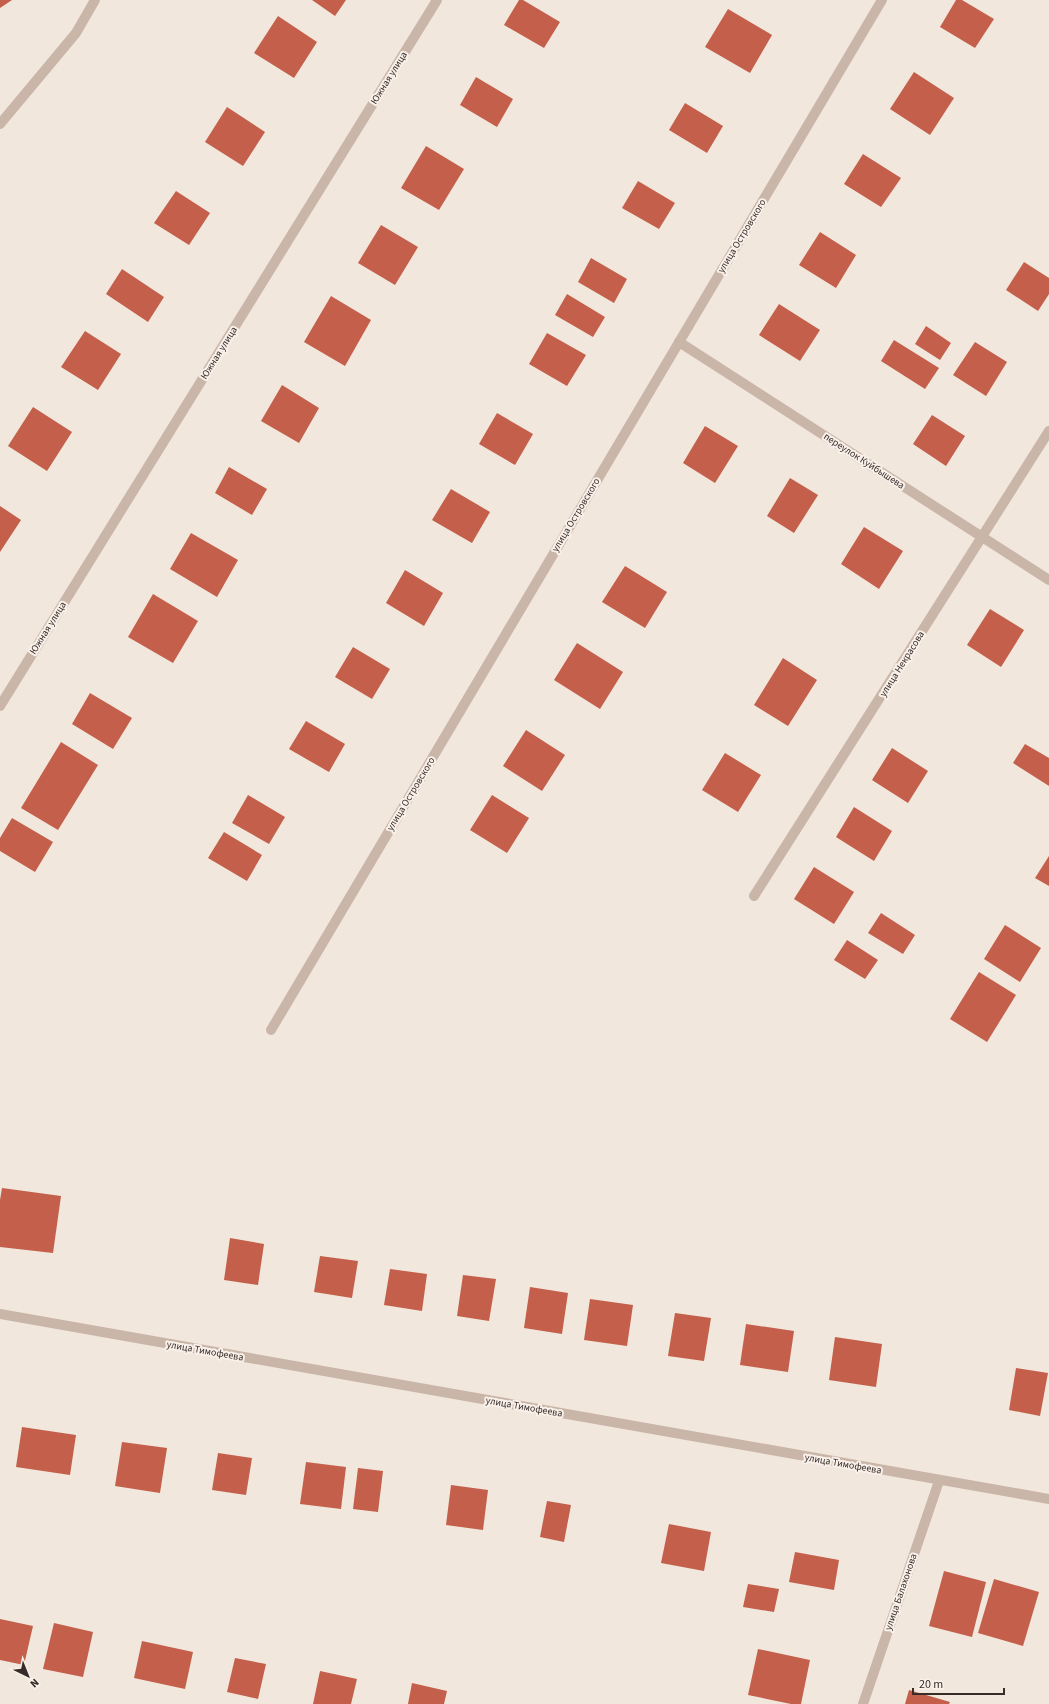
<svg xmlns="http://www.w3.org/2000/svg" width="1049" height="1704" viewBox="0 0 1049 1704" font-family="'Source Sans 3',sans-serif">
<rect width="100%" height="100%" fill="#f2e7dd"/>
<!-- building -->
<g fill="#c35f4a">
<path d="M0 0H12L0 8Z"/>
<path d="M312 0H346L335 16Z"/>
<path d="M519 0H523L560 22 544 48 504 25Z"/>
<path d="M956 0H962L994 19 975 48 940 27Z"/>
<path d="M728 9 772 35 750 73 705 47Z"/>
<path d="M278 16 317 42 294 78 254 53Z"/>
<path d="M914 72 954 98 930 135 890 109Z"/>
<path d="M476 77 513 99 497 127 460 105Z"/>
<path d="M685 103 723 126 707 153 669 130Z"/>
<path d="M227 107 265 132 243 166 205 142Z"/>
<path d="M426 146 464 169 439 210 401 188Z"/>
<path d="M863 154 901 178 881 207 844 184Z"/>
<path d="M638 181 675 203 659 229 622 208Z"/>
<path d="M176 191 210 213 189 245 154 223Z"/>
<path d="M381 225 418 247 395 285 358 263Z"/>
<path d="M820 232 856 255 836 288 799 265Z"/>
<path d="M591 258 627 279 614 303 578 282Z"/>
<path d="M1024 262 1049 278V294L1038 311 1006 290Z"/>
<path d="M122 269 164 297 148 322 106 294Z"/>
<path d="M567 294 605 317 593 337 555 315Z"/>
<path d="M331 296 371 320 345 366 304 342Z"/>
<path d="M779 304 820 330 800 361 759 335Z"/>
<path d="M926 326 951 343 940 360 915 344Z"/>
<path d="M85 331 121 354 98 390 61 367Z"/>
<path d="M547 333 586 355 567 386 529 364Z"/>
<path d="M894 340 939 368 925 389 881 361Z"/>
<path d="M975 342 1007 362 986 396 953 375Z"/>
<path d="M282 385 319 408 299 443 261 421Z"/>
<path d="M33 407 72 432 47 471 8 446Z"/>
<path d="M497 413 533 434 515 465 479 444Z"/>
<path d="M932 415 965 436 946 466 913 444Z"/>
<path d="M705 426 738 446 715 483 683 463Z"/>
<path d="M229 467 267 489 252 515 215 493Z"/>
<path d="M790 478 818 495 794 533 767 516Z"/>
<path d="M451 489 490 512 472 543 432 520Z"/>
<path d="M0 506 21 520 0 552Z"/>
<path d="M864 527 903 551 879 589 841 564Z"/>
<path d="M191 533 238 560 217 597 170 569Z"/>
<path d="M625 566 667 592 645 628 602 602Z"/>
<path d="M405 570 443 593 424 626 386 603Z"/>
<path d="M153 594 198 621 173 663 128 637Z"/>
<path d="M990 609 1024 630 1001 667 967 645Z"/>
<path d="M577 643 623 672 600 709 554 680Z"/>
<path d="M353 647 390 669 372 699 335 677Z"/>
<path d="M783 658 817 680 788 726 754 705Z"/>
<path d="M90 693 132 718 113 749 72 724Z"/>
<path d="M306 721 345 744 329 772 289 749Z"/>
<path d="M526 730 565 755 542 791 503 766Z"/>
<path d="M61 742 98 765 58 830 21 808Z"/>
<path d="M1025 744 1049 758V786L1013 763Z"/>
<path d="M892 748 928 771 908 803 872 780Z"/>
<path d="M725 753 761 775 738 812 702 790Z"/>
<path d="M248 795 285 817 269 844 232 823Z"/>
<path d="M492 795 529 818 507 853 470 830Z"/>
<path d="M854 807 892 831 874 861 836 837Z"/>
<path d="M12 818 53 842 35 872 0 851V838Z"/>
<path d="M224 832 262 855 247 881 208 858Z"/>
<path d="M1049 856V886L1035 878Z"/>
<path d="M814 867 854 892 834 924 794 899Z"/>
<path d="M881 913 915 935 903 954 868 933Z"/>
<path d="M1005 925 1041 948 1020 982 984 959Z"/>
<path d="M847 940 878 960 865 979 834 960Z"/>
<path d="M979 972 1016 995 987 1042 950 1019Z"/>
<path d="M2 1188 61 1196 53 1253 0 1247V1200Z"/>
<path d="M230 1238 264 1244 258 1285 224 1280Z"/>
<path d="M320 1256 358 1261 352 1298 314 1292Z"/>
<path d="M390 1269 427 1274 422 1311 384 1305Z"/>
<path d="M463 1275 496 1279 489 1321 457 1316Z"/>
<path d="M530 1287 568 1293 562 1334 524 1328Z"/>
<path d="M590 1299 633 1305 627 1346 584 1340Z"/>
<path d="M675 1313 711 1318 704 1361 668 1356Z"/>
<path d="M746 1324 794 1331 788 1372 740 1365Z"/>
<path d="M835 1337 882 1344 876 1387 829 1380Z"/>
<path d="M1016 1368 1048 1373 1040 1416 1009 1410Z"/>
<path d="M22 1427 76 1435 70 1475 16 1467Z"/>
<path d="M122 1442 167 1448 160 1493 115 1486Z"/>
<path d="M218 1453 252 1458 246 1495 212 1490Z"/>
<path d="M306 1462 346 1467 341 1509 300 1504Z"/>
<path d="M358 1468 383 1471 378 1512 353 1509Z"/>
<path d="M451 1485 488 1490 483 1530 446 1525Z"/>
<path d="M547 1501 571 1505 564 1542 540 1537Z"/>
<path d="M669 1524 711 1532 704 1571 661 1563Z"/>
<path d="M795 1552 839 1560 834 1590 789 1582Z"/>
<path d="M944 1571 986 1582 972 1637 929 1626Z"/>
<path d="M994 1579 1039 1592 1023 1646 978 1633Z"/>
<path d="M748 1584 779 1589 774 1612 743 1607Z"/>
<path d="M0 1619 33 1626 24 1665 0 1660Z"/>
<path d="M54 1623 93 1632 83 1677 43 1669Z"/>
<path d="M142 1641 193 1652 185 1689 134 1678Z"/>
<path d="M758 1649 810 1660 801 1704H791L748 1695Z"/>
<path d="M235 1658 266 1664 258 1699 227 1692Z"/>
<path d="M320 1671 357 1679 351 1704H313Z"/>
<path d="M412 1683 447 1691 444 1704H408Z"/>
<path d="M909 1690 950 1702 949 1704H905Z"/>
</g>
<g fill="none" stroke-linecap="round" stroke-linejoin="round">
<!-- minor -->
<g stroke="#cab6a9" stroke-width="10">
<path d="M0 124 76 33 95 0"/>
<path d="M679 342 1049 580"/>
<path d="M0 706 437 0"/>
<path d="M754 896 1049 431"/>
<path d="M271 1030 882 0"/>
<path d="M0 1314 1049 1499"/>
<path d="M863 1704 939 1481"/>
</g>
</g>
<g text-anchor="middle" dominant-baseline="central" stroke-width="4" stroke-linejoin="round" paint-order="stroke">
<!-- street labels -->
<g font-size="10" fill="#372c29" stroke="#f9f1ea">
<text transform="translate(389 78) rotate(-58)">Южная улица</text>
<text transform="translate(742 236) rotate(-59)">улица Островского</text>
<text transform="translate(219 353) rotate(-58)">Южная улица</text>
<text transform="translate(864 461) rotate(33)">переулок Куйбышева</text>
<text transform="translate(576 515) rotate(-59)">улица Островского</text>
<text transform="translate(48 628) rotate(-58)">Южная улица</text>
<text transform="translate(902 664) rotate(-58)">улица Некрасова</text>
<text transform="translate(411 794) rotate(-59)">улица Островского</text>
<text transform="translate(205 1351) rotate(10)">улица Тимофеева</text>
<text transform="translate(524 1407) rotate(10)">улица Тимофеева</text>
<text transform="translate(843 1464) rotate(10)">улица Тимофеева</text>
<text transform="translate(901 1592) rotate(-71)">улица Балахонова</text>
</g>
</g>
<!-- north arrow -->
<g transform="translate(28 1676) rotate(137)" stroke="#f9f1ea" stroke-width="3" paint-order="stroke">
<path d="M0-3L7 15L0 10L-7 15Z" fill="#372c29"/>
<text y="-6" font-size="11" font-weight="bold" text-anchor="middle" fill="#372c29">N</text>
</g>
<!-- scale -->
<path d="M913 1688v6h91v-6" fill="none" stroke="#372c29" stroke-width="2"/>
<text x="919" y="1688" font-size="12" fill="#372c29" stroke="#f9f1ea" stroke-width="3" paint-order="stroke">20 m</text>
</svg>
